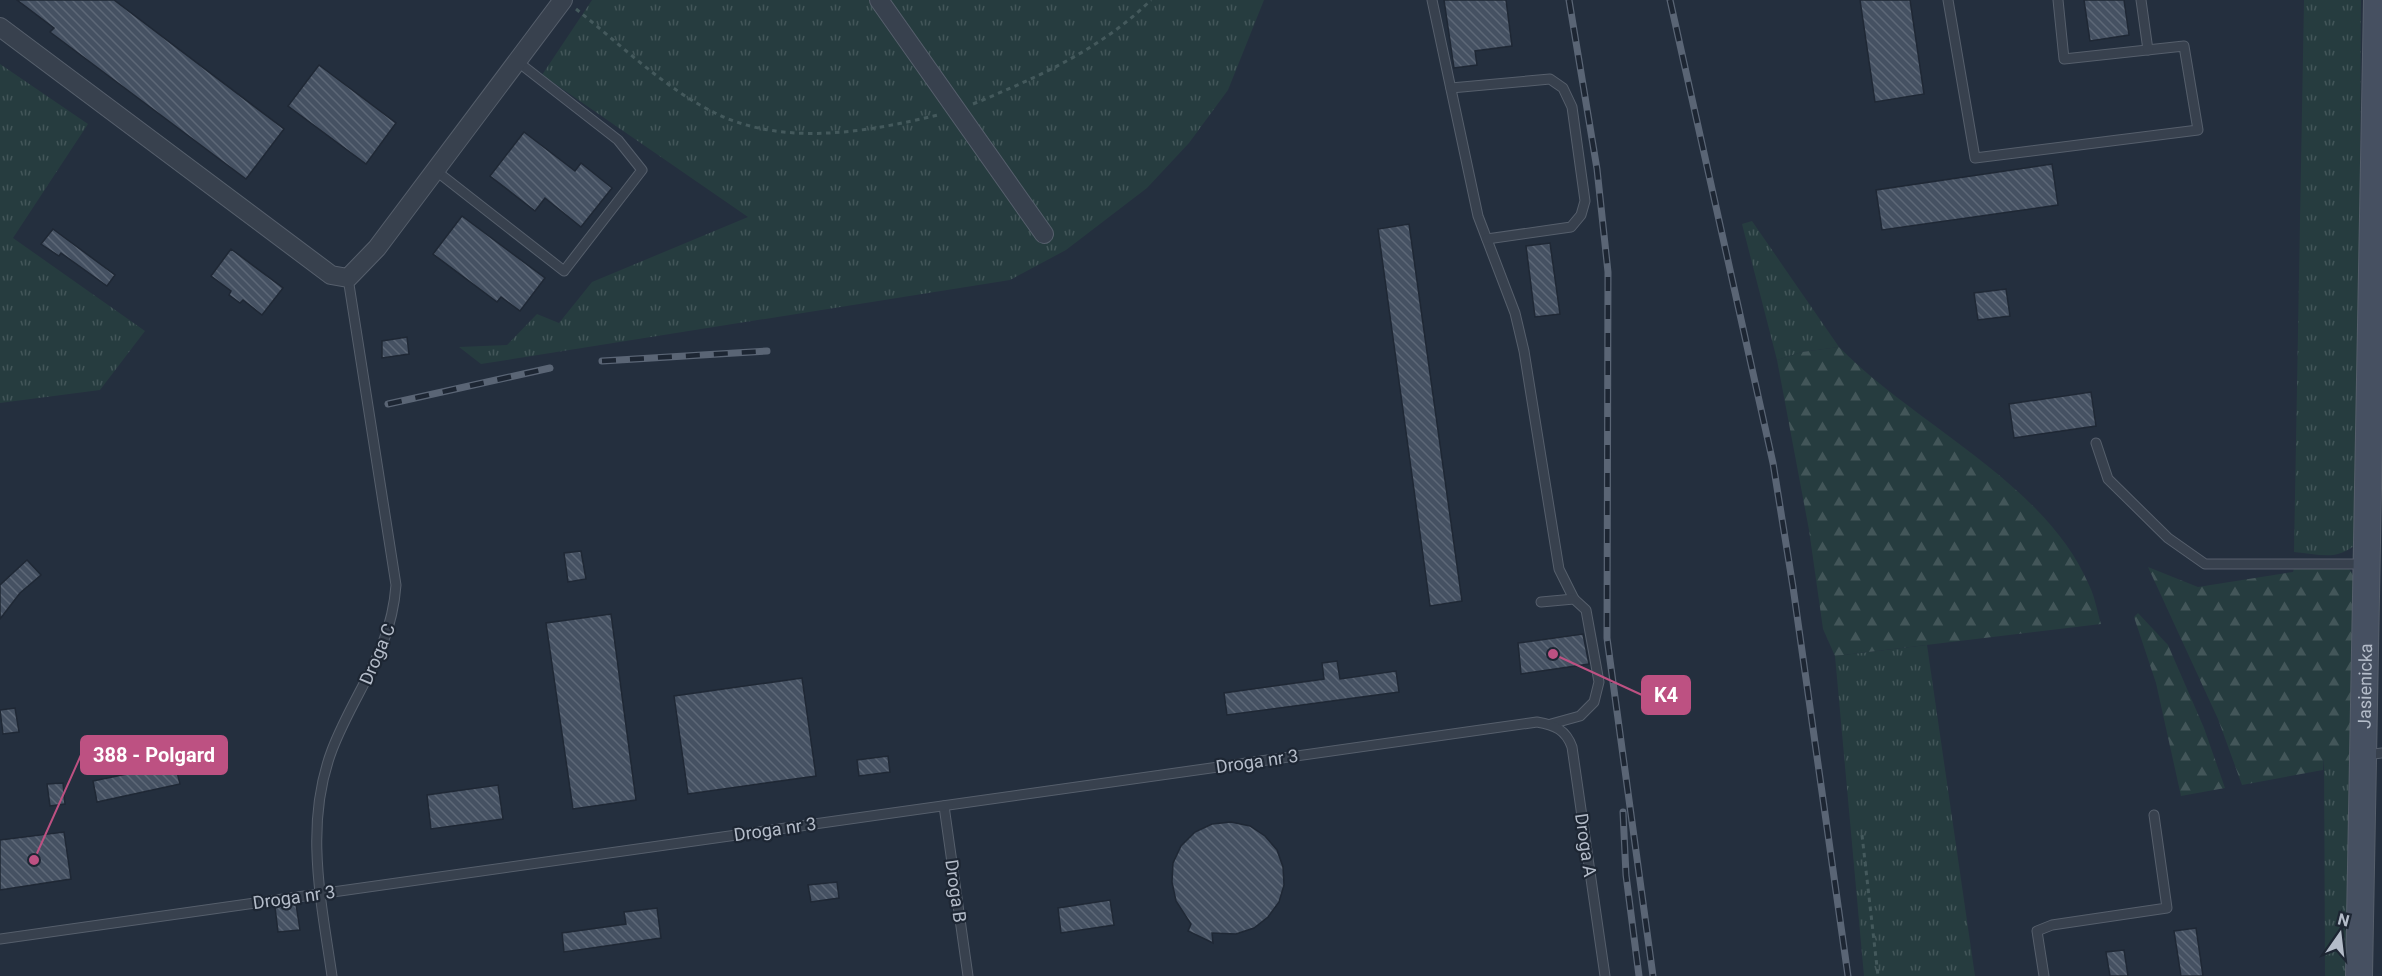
<svg xmlns="http://www.w3.org/2000/svg" width="2382" height="976" viewBox="0 0 2382 976" font-family="Roboto,sans-serif">
<defs>
<pattern id="grass-tufts" width="24" height="20" patternUnits="userSpaceOnUse" patternTransform="scale(1.5)"><rect width="24" height="20" fill="#263c3f"/><path d="M3 7l-1-3M5 7V3M7 7l1-3M15 17l-1-3M17 17v-4M19 17l1-3" fill="none" stroke="#435659"/></pattern>
<pattern id="forest-firs" width="22" height="20" patternUnits="userSpaceOnUse" patternTransform="scale(1.5)"><rect width="22" height="20" fill="#263c3f"/><path d="M5 1l3.5 6h-7zM16 11l3.5 6h-7z" fill="#435659"/></pattern>
<pattern id="building-back-hatch" width="6" height="6" patternUnits="userSpaceOnUse" patternTransform="scale(1.5)"><rect width="6" height="6" fill="#455162"/><path d="M-1 5l2 2M0 0l6 6M5-1l2 2" fill="none" stroke="#5d6877"/></pattern>
</defs>
<rect width="100%" height="100%" fill="#242f3e"/>
<!-- grass -->
<g fill="url(#grass-tufts)">
<path d="M592 0H1264L1228 90 1189 143 1147 188 1066 250 1010 280 481 364 459 347 507 345 537 314 559 323 592 282 748 217 542 75Z"/>
<path d="M2304 0H2361L2358 542C2338 562 2320 554 2294 552Z"/>
<path d="M0 64 88 124 13 238 145 331 100 390 0 403Z"/>
<path d="M1752 221 1839 347 1802 352 1777 360 1742 224Z"/>
<path d="M1927 645 1975 976H1864L1835 656Z"/>
<path d="M2324 757 2355 768 2351 976H2325Z"/>
</g>
<!-- forest -->
<g fill="url(#forest-firs)">
<path d="M1839 347C1915 425 2045 482 2089 585 2095 597 2097 611 2101 624L1835 656 1823 629 1809 530 1777 360 1802 352Z"/>
<path d="M2148 567 2198 587 2293 572 2294 568 2349 569 2358 580 2355 768 2324 758 2323 770 2242 785 2218 719Z"/>
<path d="M2138 613 2168 645 2204 728 2225 788 2181 796 2156 683 2134 617Z"/>
</g>
<!-- building -->
<g fill="url(#building-back-hatch)" stroke="#1f2835" stroke-width="1.5">
<path d="M17 0H114L284 129 246 179 50 32 54 28Z"/>
<path d="M1444 0H1506L1512 46 1475 51 1477 65 1454 68Z"/>
<path d="M1860 0H1910L1924 94 1875 102Z"/>
<path d="M2084 0H2124L2129 35 2090 41Z"/>
<path d="M319 65 396 123 366 164 288 106Z"/>
<path d="M524 132 575 171 581 163 612 188 581 227 545 198 535 211 490 176Z"/>
<path d="M2052 164 2058 205 1882 230 1876 190Z"/>
<path d="M462 216 545 278 520 311 501 297 497 302 433 254Z"/>
<path d="M1409 224 1462 601 1430 606 1378 229Z"/>
<path d="M53 229 115 275 107 286 61 253 59 256 41 244Z"/>
<path d="M1550 243 1560 314 1535 317 1526 246Z"/>
<path d="M231 249 283 288 262 315 243 300 240 303 229 295 231 291 211 276Z"/>
<path d="M2006 289 2010 316 1978 320 1974 293Z"/>
<path d="M407 337 409 354 382 358V341Z"/>
<path d="M2091 392 2096 426 2014 438 2009 404Z"/>
<path d="M581 551 586 579 568 582 564 553Z"/>
<path d="M27 560 41 575 20 593 0 619V585Z"/>
<path d="M611 614 636 800 573 809 546 623Z"/>
<path d="M1583 634 1589 664 1521 674 1518 643Z"/>
<path d="M1337 661 1340 679 1396 671 1399 692 1227 715 1224 693 1324 679 1322 663Z"/>
<path d="M802 678 816 776 688 794 674 696Z"/>
<path d="M15 708 19 732 3 734 0 710Z"/>
<path d="M888 756 890 772 859 776 857 760Z"/>
<path d="M175 764 180 784 97 802 93 781Z"/>
<path d="M63 783 65 804 50 806 47 784Z"/>
<path d="M498 785 503 819 431 829 427 795Z"/>
<path d="M1231 822 1250 826 1265 836 1277 850 1283 867 1284 885 1279 902 1268 917 1254 928 1236 934 1212 933 1213 943 1188 931 1191 924 1176 901 1172 882 1173 863 1181 846 1195 832 1212 824Z"/>
<path d="M64 832 71 879 0 890V840Z"/>
<path d="M837 882 839 898 811 902 808 885Z"/>
<path d="M1110 900 1114 925 1061 933 1058 908Z"/>
<path d="M296 904 300 930 278 932 275 907Z"/>
<path d="M657 908 661 938 564 952 562 933 626 924 624 912Z"/>
<path d="M2196 928 2203 976H2181L2174 931Z"/>
<path d="M2124 950 2128 976H2110L2106 952Z"/>
</g>
<g fill="none" stroke-linecap="round" stroke-linejoin="round">
<!-- lane casing -->
<g stroke="#565f6c" stroke-width="11">
<g id="lane">
<path d="M1432 0 1478 216 1515 313 1524 351 1559 569 1574 599"/>
<path d="M1948 0 1975 158 2198 130 2184 46 2064 59 2058 0"/>
<path d="M2141 0 2148 50"/>
<path d="M1451 88 1550 79 1563 88 1572 107 1585 201 1581 215 1571 227 1487 239"/>
<path d="M435 170 564 271 642 170 618 140 518 62"/>
<path d="M2096 443 2108 479 2168 538 2205 564H2365"/>
<path d="M1541 602 1574 599 1586 610 1599 682 1594 702 1580 716 1551 724"/>
<path d="M2366 755 2382 753"/>
<path d="M944 806 968 976"/>
<path d="M0 939 1537 722C1555 725 1566 730 1572 747L1605 976"/>
<path d="M332 976C321 900 304 824 332 750 355 690 391 653 396 585L348 278"/>
<path d="M2044 976 2037 931 2052 925 2167 908 2154 815"/>
</g>
</g>
<!-- street casing -->
<g stroke="#565f6c" stroke-width="20">
<g id="street">
<path d="M879 0 1044 234"/>
<path d="M0 27 331 275 348 278 377 248 563 0"/>
</g>
</g>
<!-- secondary casing -->
<g stroke="#565f6c" stroke-width="28">
<g id="secondary">
<path id="s1" d="M2359 976 2377 0"/>
</g>
</g>
<!-- path -->
<g stroke="#44595c" stroke-width="3" stroke-dasharray="4.5 4.5" stroke-linecap="butt">
<path d="M576 9C620 44 664 88 715 113 784 147 867 132 938 115"/>
<path d="M973 104C1038 77 1100 50 1151 0"/>
<path d="M1862 835 1878 976"/>
</g>
<!-- lane -->
<use href="#lane" stroke="#38414e" stroke-width="9"/>
<!-- street -->
<use href="#street" stroke="#38414e" stroke-width="18"/>
<!-- secondary -->
<use href="#secondary" stroke="#465061" stroke-width="26"/>
<!-- rail casing -->
<g stroke="#5a6575" stroke-width="7">
<g id="rail">
<path d="M1569 0 1597 169 1608 272 1607 638 1653 976"/>
<path d="M1670 0 1773 463 1793 587 1848 976"/>
<path d="M602 361 767 351"/>
<path d="M388 404 550 368"/>
<path d="M1623 812 1626 875 1639 976"/>
</g>
</g>
<!-- rail -->
<use href="#rail" stroke="#1d2633" stroke-width="4.5" stroke-dasharray="14" stroke-linecap="butt"/>
</g>
<g text-anchor="middle" dominant-baseline="central" stroke-width="4.5" stroke-linejoin="round" paint-order="stroke">
<!-- street labels -->
<g font-size="18" fill="#b4bcc9" stroke="#1d2633">
<text transform="translate(377 654) rotate(-67)">Droga C</text>
<text stroke="none"><textPath href="#s1" startOffset="290">Jasienicka</textPath></text>
<text transform="translate(1257 761) rotate(-8)">Droga nr 3</text>
<text transform="translate(775 829) rotate(-8)">Droga nr 3</text>
<text transform="translate(1586 845) rotate(82)">Droga A</text>
<text transform="translate(956 891) rotate(82)">Droga B</text>
<text transform="translate(294 897) rotate(-8)">Droga nr 3</text>
</g>
</g>
<!-- callouts -->
<path fill="none" stroke="#bd5182" stroke-width="2" d="M1553 654L1642 695M34 860L81 755"/>
<g fill="#bd5182" stroke="#1d2633" stroke-width="2">
<circle cx="1553" cy="654" r="6"/>
<circle cx="34" cy="860" r="6"/>
</g>
<g fill="#bd5182" stroke="#bd5182" stroke-width="2">
<rect x="1642" y="676" width="48" height="38" rx="6"/>
<rect x="81" y="736" width="146" height="38" rx="6"/>
</g>
<g font-size="20" text-anchor="middle" font-weight="bold" fill="#fff">
<text x="1666" y="702">K4</text>
<text x="154" y="762">388 - Polgard</text>
</g>
<!-- north arrow -->
<g transform="translate(2340 934) rotate(14)" stroke="#1d2633" stroke-width="4.5" paint-order="stroke">
<path d="M0-4.5L10 22L0 15L-10 22Z" fill="#b4bcc9"/>
<text y="-9" font-size="16" font-weight="bold" text-anchor="middle" fill="#b4bcc9">N</text>
</g>
</svg>
